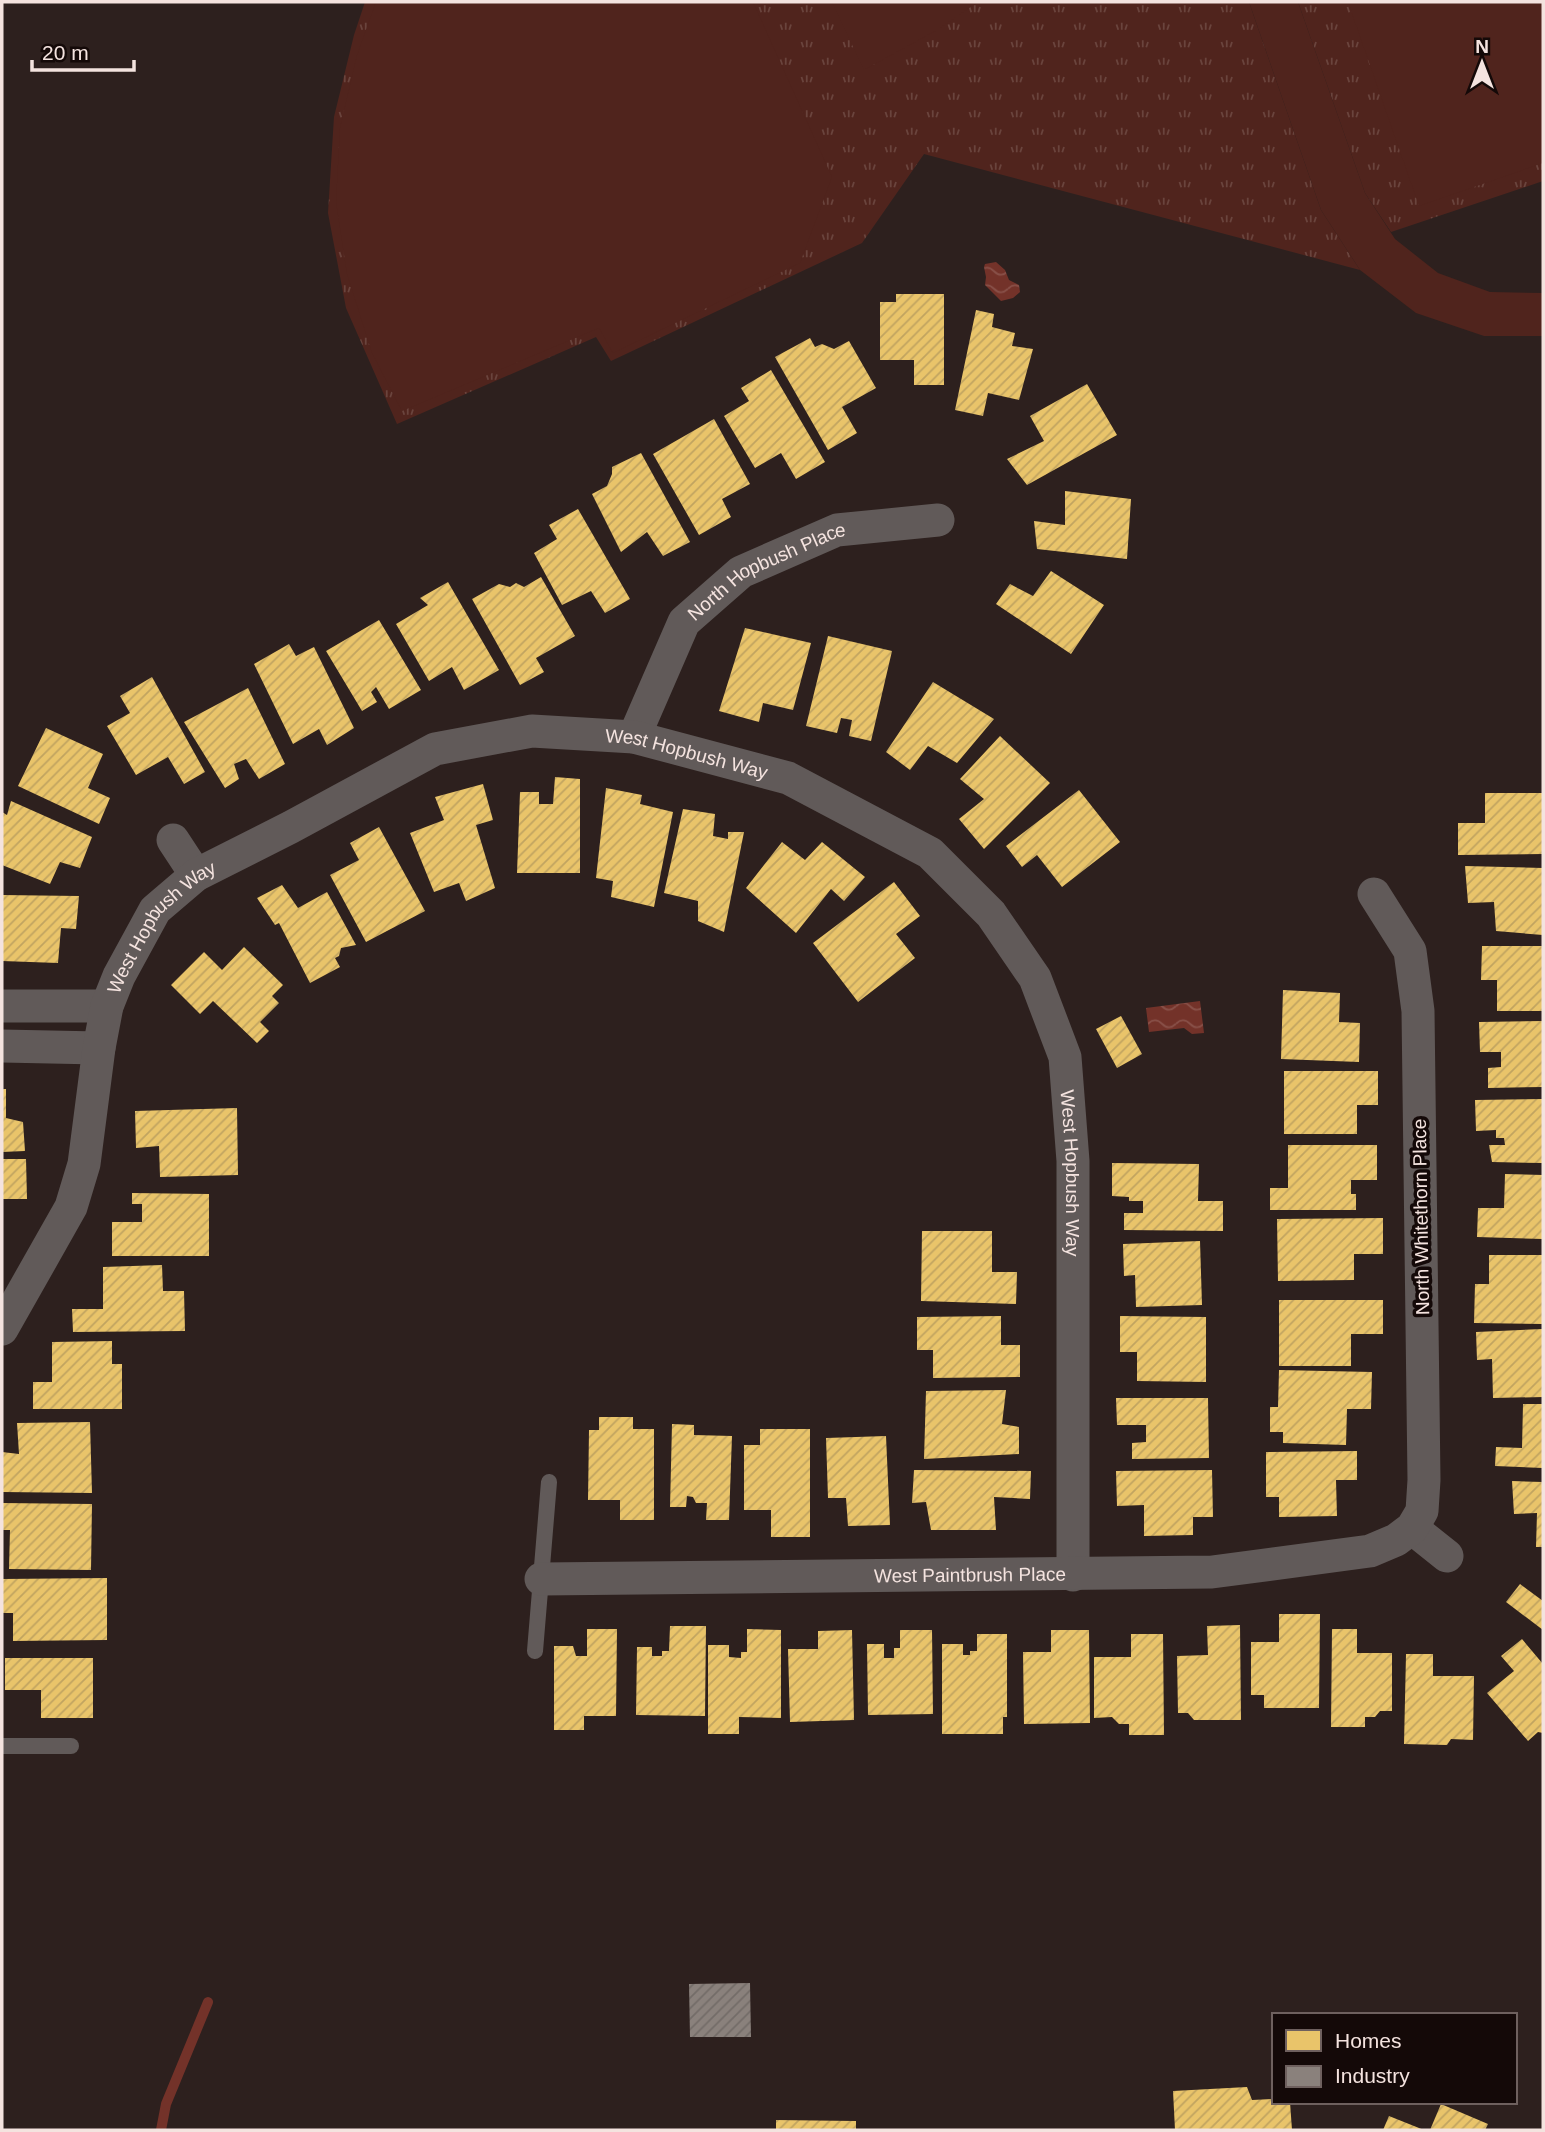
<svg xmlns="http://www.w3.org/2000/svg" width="1545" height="2132" viewBox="0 0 1545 2132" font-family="Arial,sans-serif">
<defs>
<pattern id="grass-tufts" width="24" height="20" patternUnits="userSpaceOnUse" patternTransform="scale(1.75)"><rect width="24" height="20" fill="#50241d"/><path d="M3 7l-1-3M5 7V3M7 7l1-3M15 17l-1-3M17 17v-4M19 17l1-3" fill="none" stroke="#6a443d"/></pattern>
<pattern id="water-waves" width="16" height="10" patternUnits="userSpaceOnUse" patternTransform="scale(1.75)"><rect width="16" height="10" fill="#733229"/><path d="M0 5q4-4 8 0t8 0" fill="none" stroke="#885048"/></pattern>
<pattern id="homes-hatch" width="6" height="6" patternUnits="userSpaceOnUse" patternTransform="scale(1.75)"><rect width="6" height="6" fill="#e9c46a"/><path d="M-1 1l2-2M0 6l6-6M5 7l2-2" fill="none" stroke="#c1a460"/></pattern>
<pattern id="industry-hatch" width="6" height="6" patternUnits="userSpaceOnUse" patternTransform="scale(1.75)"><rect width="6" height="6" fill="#8a817c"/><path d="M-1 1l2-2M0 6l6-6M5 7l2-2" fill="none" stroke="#736c68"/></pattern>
</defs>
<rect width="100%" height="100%" fill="#2d201e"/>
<!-- grass -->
<g fill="url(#grass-tufts)">
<path d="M365 2H1249L1321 210 1360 270 924 154 862 243 611 361 596 337 397 424 346 308 328 213 334 117 354 35Z"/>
<path d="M1298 2H1543V181L1391 232 1365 193Z"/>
</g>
<!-- pitch -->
<g fill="#50241d">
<path d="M376 2H753L832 177 800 263 613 353 599 328 402 411 372 353 347 274 336 202 340 128 357 55Z"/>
<path d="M832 2H978L937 30 864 70Z"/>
<path d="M1249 2H1298L1365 193 1395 239 1438 273 1490 292 1543 293V336H1484L1416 313 1360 270 1321 210Z"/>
<path d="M1348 2H1543V163L1419 206Z"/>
</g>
<!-- water -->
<g fill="url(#water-waves)">
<path d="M996 262 1005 270 1009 280 1019 285 1020 292 1013 298 1001 301 985 285 986 277 984 267 985 264Z"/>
<path d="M1200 1001 1204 1033 1192 1034 1184 1028 1149 1032 1146 1008Z"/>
</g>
<!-- homes -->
<g fill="url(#homes-hatch)">
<path d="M896 294H944V385H914V360H880V302H896Z"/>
<path d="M976 310 994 314 992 327 1015 333 1012 346 1033 349 1019 400 988 393 983 416 955 410Z"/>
<path d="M810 338 815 347 822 344 834 349 849 341 876 388 842 407 857 433 828 450 775 357Z"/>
<path d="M771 370 825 462 796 479 781 453 755 468 724 416 749 401 741 388Z"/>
<path d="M1087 384 1117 435 1027 485 1007 459 1044 441 1030 416Z"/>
<path d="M714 419 750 484 722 499 731 517 699 535 653 454Z"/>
<path d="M641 453 690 542 663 556 647 532 621 552 592 494 607 486 612 474V467Z"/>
<path d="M1065 491 1131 499 1127 559 1037 549 1034 521 1065 525Z"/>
<path d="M578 509 630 599 605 613 591 591 562 605 534 553 557 539 549 525Z"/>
<path d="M1051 571 1104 605 1071 654 996 604 1010 584 1033 596Z"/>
<path d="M541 577 575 636 536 658 544 672 520 685 472 599 499 584 510 587 516 583 524 587Z"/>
<path d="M448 582 499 670 464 690 452 667 429 681 396 624 428 605 420 598Z"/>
<path d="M379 620 421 690 389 709 376 687 371 692 377 702 362 711 326 651Z"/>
<path d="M745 628 811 643 793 710 763 703 759 722 719 711Z"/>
<path d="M828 636 892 651 871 741 849 736 852 720 841 718 837 733 806 726Z"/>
<path d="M289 644 296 656 314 647 354 728 327 745 319 729 293 744 254 664Z"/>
<path d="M152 677 205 772 184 784 168 757 136 775 107 726 130 713 120 696Z"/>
<path d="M933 682 994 719 957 763 928 746 910 770 886 752Z"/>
<path d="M248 688 285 764 259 779 246 759 234 764 239 779 225 788 184 722Z"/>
<path d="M46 728 103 754 88 788 110 798 99 824 18 786Z"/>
<path d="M1000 736 1050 783 984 849 959 819 984 799 960 779Z"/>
<path d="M555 777 580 779V873H517L520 792H539V804H553Z"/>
<path d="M483 784 493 820 476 825 495 888 466 901 459 883 434 892 410 833 444 820 435 797Z"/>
<path d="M606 788 642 795 640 804 673 812 654 907 611 897 613 881 596 878Z"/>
<path d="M1079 790 1120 842 1062 887 1037 855 1022 867 1006 846Z"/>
<path d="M1485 793H1543V854L1458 855V823H1485Z"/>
<path d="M11 801 92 837 80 868 60 862 50 884 2 865V812L7 815Z"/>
<path d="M683 809 715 814 713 836 728 839V832H744L724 932 698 921V901L664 893Z"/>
<path d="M379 827 425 911 366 942 330 875 359 860 350 843Z"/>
<path d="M782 842 805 860 822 842 865 877 844 901 831 889 796 933 746 888Z"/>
<path d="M1465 866 1543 868V935L1496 931 1494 902 1468 903Z"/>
<path d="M894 882 920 916 896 934 915 958 858 1002 813 943Z"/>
<path d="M282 885 298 908 327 892 356 945 341 948 339 956 335 958 340 967 310 983 279 923 275 925 257 898Z"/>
<path d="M2 895 79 896 76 929 61 928 58 963 2 961Z"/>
<path d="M1482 946H1543V1011H1497V980H1481Z"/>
<path d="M244 947 283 985 272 996 279 1003 260 1022 269 1031 257 1043 213 1001 200 1014 171 985 204 952 222 970Z"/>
<path d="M1283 990 1340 993 1339 1022 1360 1023 1359 1062 1281 1059Z"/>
<path d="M1121 1016 1142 1054 1117 1068 1096 1029Z"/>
<path d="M1543 1021V1087L1488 1088V1068L1501 1067V1052H1480L1479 1022Z"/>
<path d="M1284 1071H1378V1105H1357V1134H1284Z"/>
<path d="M2 1089H6V1118L23 1122 25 1151 2 1152Z"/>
<path d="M1543 1099V1163L1492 1162 1489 1145H1505L1504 1138H1496V1130L1476 1131 1475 1100Z"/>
<path d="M237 1108 238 1175 160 1177 159 1146 136 1148 135 1111Z"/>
<path d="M1288 1145H1377V1180H1351V1194H1356V1210H1270V1188H1288Z"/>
<path d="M2 1159H26L27 1199H2Z"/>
<path d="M1112 1163 1199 1164 1198 1201H1223V1231L1124 1230V1213H1143V1201H1129V1197L1112 1196Z"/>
<path d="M1505 1174 1543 1175V1239L1477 1237 1478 1208H1504Z"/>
<path d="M132 1193 209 1194V1256H112V1222H142V1204H132Z"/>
<path d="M1383 1218V1254H1354V1280L1278 1281 1277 1219Z"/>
<path d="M922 1231H992V1272H1017L1016 1304 921 1301Z"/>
<path d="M1200 1241 1202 1305 1136 1307 1135 1275 1124 1276 1123 1244Z"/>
<path d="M1489 1255H1543V1324L1474 1323 1475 1284H1489Z"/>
<path d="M162 1265 163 1291H184L185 1331 73 1332 72 1309H103V1267Z"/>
<path d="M1279 1300H1383V1334H1351V1366H1279Z"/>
<path d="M1001 1316V1345H1020V1377L933 1378V1350H917V1317Z"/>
<path d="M1120 1316 1206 1317V1382L1137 1381V1352H1120Z"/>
<path d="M1543 1329V1397L1493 1398 1492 1359 1477 1360 1476 1332Z"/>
<path d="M112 1341V1364H122V1409H33V1382H52V1342Z"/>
<path d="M1279 1370 1372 1372 1371 1409H1347L1346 1445 1283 1443V1432H1270V1407H1278Z"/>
<path d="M1006 1390 1002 1424 1019 1427V1454L924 1459 926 1391Z"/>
<path d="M1116 1398H1208L1209 1458 1132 1459V1443L1146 1442V1425H1117Z"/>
<path d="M1523 1404H1543V1468L1495 1466 1496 1447 1522 1448Z"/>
<path d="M599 1417H633V1429H654V1520H620V1500H588L589 1430H599Z"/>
<path d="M90 1422 92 1493 2 1492V1452L19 1454 17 1423Z"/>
<path d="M672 1424 694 1425V1435L732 1436 729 1520H706L707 1503H696L693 1497 687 1496 686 1507H670Z"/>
<path d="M760 1429H810V1537H771V1510H744V1445H760Z"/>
<path d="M886 1436 890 1525 848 1526 846 1498H828L826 1438Z"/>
<path d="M1357 1451V1480H1336L1337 1516 1279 1517V1497H1266V1452Z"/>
<path d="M914 1470 1031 1471 1030 1499 994 1497 996 1530H931L926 1502 912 1503Z"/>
<path d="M1212 1470 1213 1517H1193V1535L1144 1536V1505L1117 1506 1116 1471Z"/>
<path d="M1512 1481 1543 1482V1547H1536L1537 1513 1514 1514Z"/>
<path d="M2 1503 92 1504 91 1570 9 1569 10 1530H2Z"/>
<path d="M107 1578V1640L13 1641V1613H2V1579Z"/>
<path d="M1520 1584 1543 1601V1630L1506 1602Z"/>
<path d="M1279 1614H1320L1319 1708H1264V1695H1251V1642H1279Z"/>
<path d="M1240 1625 1241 1720H1194L1188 1713H1178L1177 1656 1208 1655 1207 1626Z"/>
<path d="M670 1626H706L705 1716 636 1715 637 1647H652V1656H662V1651H669Z"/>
<path d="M587 1629H617L616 1716H584V1730H554V1646H573L576 1656H587Z"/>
<path d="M747 1629 781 1630V1718L739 1717V1734H708V1645H729V1657L741 1658V1652H747Z"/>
<path d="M1332 1629H1357V1653H1392V1711H1380L1375 1717H1365V1727H1331Z"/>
<path d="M852 1630 854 1720 790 1722 788 1649H818V1631Z"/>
<path d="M900 1630H932L933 1714 868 1715 867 1644H884V1658H894V1648H900Z"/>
<path d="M1051 1630H1089L1090 1723 1024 1724 1023 1652H1051Z"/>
<path d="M977 1634H1007V1717H1003V1734H942V1644H963V1655H970V1651H977Z"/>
<path d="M1131 1634H1163L1164 1735H1129V1724H1119L1112 1717 1094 1718V1657H1131Z"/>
<path d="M1522 1639 1543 1664V1733L1538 1732 1528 1741 1487 1693 1514 1671 1501 1656Z"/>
<path d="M1406 1654H1433V1676H1474L1473 1740 1451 1739 1447 1745 1404 1744Z"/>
<path d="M5 1658H93V1718H41V1690H5Z"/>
<path d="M1247 2087 1252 2100 1274 2099V2102H1290L1292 2130H1175L1173 2091Z"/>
<path d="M1441 2104 1488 2124 1485 2130H1430Z"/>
<path d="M1389 2116 1424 2130H1383Z"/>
<path d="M776 2120 856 2121V2130H776Z"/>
</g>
<!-- industry -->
<path fill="url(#industry-hatch)" d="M750 1983 751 2037H690L689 1984Z"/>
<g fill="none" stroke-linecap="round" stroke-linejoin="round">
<!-- stream -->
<path stroke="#733229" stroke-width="10" d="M161 2130 166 2104 208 2002"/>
<!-- service -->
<g stroke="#615a59" stroke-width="16">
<path d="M535 1651 549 1482"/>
<path d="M2 1746H71"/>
</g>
<!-- minor -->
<g stroke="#615a59" stroke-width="33">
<path id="s1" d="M634 737 684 622 741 572 837 530 938 520"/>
<path d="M173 840 196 875"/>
<path d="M2 1006H107"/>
<path d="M2 1046 99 1048"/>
<path id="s2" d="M2 1329 71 1207 84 1164 99 1048 107 1006 119 976 155 910 196 875 291 827 435 749 532 731 634 737 788 778 930 853 991 914 1035 978 1065 1057 1073 1161V1575"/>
<path d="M1412 1528 1447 1556"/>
<path id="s3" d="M541 1579 1212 1572 1370 1551 1396 1540 1412 1528 1422 1511 1424 1480 1418 1011 1410 951 1374 894"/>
</g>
</g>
<g text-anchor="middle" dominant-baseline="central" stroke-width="7" stroke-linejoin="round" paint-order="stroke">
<!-- street labels -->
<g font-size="19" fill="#f4e3df" stroke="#140908">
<text stroke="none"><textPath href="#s1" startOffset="224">North Hopbush Place</textPath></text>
<text stroke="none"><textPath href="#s2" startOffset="1032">West Hopbush Way</textPath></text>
<text stroke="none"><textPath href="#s2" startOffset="443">West Hopbush Way</textPath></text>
<text stroke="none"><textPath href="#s2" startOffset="1662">West Hopbush Way</textPath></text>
<text transform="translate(1421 1217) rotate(-91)">North Whitethorn Place</text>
<text stroke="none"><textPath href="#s3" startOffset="429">West Paintbrush Place</textPath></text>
</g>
</g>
<!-- border -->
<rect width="1545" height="2132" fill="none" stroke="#f4e3df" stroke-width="7"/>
<!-- legend -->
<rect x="1272" y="2013" width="245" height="91" fill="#140908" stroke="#6e605e" stroke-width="2"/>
<rect x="1286" y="2030" width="35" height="21" fill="#e9c46a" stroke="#6e605e" stroke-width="2"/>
<text x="1335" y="2048" font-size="21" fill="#f4e3df">Homes</text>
<rect x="1286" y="2066" width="35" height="21" fill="#8a817c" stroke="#6e605e" stroke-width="2"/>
<text x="1335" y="2083" font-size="21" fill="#f4e3df">Industry</text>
<!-- north arrow -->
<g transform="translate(1482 63)" stroke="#140908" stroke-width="5" paint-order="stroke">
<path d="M0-5L12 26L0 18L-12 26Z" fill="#f4e3df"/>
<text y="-10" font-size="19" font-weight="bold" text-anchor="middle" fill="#f4e3df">N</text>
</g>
<!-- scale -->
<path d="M32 60v10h102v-10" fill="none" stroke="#f4e3df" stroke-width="3.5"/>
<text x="42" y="60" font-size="21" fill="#f4e3df" stroke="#140908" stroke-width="5" paint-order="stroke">20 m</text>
</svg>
